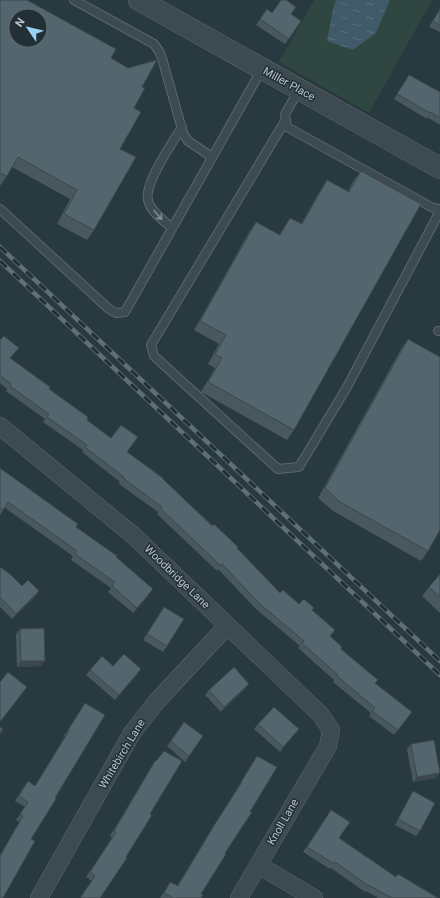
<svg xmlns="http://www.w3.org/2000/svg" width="440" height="898" viewBox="0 0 440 898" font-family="Roboto,sans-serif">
<defs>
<pattern id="water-ripples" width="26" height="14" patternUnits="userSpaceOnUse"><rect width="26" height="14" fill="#405a68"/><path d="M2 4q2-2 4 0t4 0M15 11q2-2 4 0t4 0" fill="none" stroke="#5a707c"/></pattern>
</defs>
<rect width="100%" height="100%" fill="#293940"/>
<!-- green -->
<path fill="#2f4641" d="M314 0H432L369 113 279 62Z"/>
<!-- water -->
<path fill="url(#water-ripples)" d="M336 0H390L376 33 353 50 327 41 333 9Z"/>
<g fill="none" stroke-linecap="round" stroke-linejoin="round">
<!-- service casing -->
<g stroke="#5b676d" stroke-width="10">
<g id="service">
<path d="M74 0 154 44 159 51 162 58 183 133 188 141 212 157"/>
<path d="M299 90 285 114 287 127 433 208 440 209"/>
<path d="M285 121 151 345 154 356 278 469 299 467 347 387 440 211"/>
<path d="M0 209 109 309 116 313 125 312 262 69"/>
<path d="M172 228C164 221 150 211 148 200 144 183 173 142 182 127"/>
<path d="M438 331H440"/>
</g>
</g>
<!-- minor casing -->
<g stroke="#5b676d" stroke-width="18">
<g id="minor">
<path d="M0 426 134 536 321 715 331 730 328 746 239 898"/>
<path d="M258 865 314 898"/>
<path d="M39 898 132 733 157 701 227 626"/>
</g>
</g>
<!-- tertiary casing -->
<g stroke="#5b676d" stroke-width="22">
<path id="tertiary" d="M139 0 440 168"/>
</g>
<!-- service -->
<use href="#service" stroke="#3d4a50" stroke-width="8"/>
<!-- minor -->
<use href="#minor" stroke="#3d4a50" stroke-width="17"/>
<!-- tertiary -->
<use href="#tertiary" stroke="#3d4a50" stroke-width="21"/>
<!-- rail casing -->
<g stroke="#606f77" stroke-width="4.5">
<g id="rail">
<path d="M0 247 440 661"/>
<path d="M0 261 440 675"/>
</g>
</g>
<!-- rail -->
<use href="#rail" stroke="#222f36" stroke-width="3" stroke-dasharray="9" stroke-linecap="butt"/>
</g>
<!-- wall -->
<g fill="#48585e">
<path d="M0 0 111 58 142 87 120 149 94 230 87 240 57 224 70 199 12 167 7 176 0 186Z"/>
<path d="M440 8V32L429 27Z"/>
<path d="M267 9 272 13 291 14 301 21 285 44 256 25Z"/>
<path d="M409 75 440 92V125L427 117V119L394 99Z"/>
<path d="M361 171 294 430 287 440 201 392 215 368 208 364 219 344 194 330 249 232 256 222 279 235 290 218 301 224 321 189 327 180 348 191 354 180Z"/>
<path d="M408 339 428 551 421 561 333 511 318 498 401 349Z"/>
<path d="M0 340 15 353 10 358 127 452 163 479 237 548 280 593 299 604 312 610 331 637 341 650 408 717 394 735 369 716 371 713 333 682 334 680 298 648 300 646 256 609 218 569 217 571 157 514 158 512 119 484 120 482 82 452 83 450 43 422 45 419 6 391 7 389 0 383Z"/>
<path d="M0 468 76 527 116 557 149 595 133 613 108 592 111 588 71 560 73 556 5 508 0 515Z"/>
<path d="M0 567 22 586 39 591 35 597 12 619 0 607Z"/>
<path d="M440 574V613L422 596 429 587Z"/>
<path d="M164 607 167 646 163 652 143 640Z"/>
<path d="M20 629 41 666 17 667 16 634Z"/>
<path d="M113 666 137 675 115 700 86 675 90 670Z"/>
<path d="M245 689 221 712 205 695 209 690Z"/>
<path d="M85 703 31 839 0 898V855L19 822 16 820 25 807 15 801 24 786H35L65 736H64Z"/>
<path d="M184 722 203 736 185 762 167 746Z"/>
<path d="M258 724 299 729 295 734 280 752 254 729Z"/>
<path d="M411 744 440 773 436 778 413 782 407 749Z"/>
<path d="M257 756 225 853 201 894V898H160L170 882 177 886 211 830 238 787Z"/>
<path d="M155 761 100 898 92 881 86 877 112 838 110 836Z"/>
<path d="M413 791 420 831 416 836 395 825 410 797Z"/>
<path d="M331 810 339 838 396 877 398 874 438 898H378L366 891 365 892 331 868 330 869 303 852Z"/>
</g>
<!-- shaded-wall -->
<g fill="#3b474c">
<path d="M153 589 149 595 133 613 137 608Z"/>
<path d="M39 591 35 597 12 619 16 614Z"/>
<path d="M21 661H45L41 666 17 667Z"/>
<path d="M141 669 137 675 115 700 119 695Z"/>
<path d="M249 684 245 689 221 712 224 707Z"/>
<path d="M299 729 295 734 280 752 283 747Z"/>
<path d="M440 773 436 778 413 782 417 777Z"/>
</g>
<!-- building -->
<g fill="#54666d" stroke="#3b474c" fill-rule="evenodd">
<path d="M0 0H27L116 49 111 58 128 68 157 60 142 87 145 88 134 108 141 112 120 149 136 157 94 230 64 214 77 190 18 157 7 176 0 173ZM16 16H40V40H16Z"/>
<path d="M281 0H286L296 7 291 14 301 21 289 39 260 19 267 9 272 13Z"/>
<path d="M440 9V25L433 21Z"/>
<path d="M409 75 440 92V118L431 112 430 113 397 94Z"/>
<path d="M361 171 421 204 294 430 208 382 222 358 215 354 226 335 200 321 256 222 280 235 290 218 302 224 327 180 349 192Z"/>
<path d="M4 336 19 348 10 358 50 387 49 389 88 417 87 420 111 438 121 425 138 437 127 452 163 478V479L212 526 214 524 238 547 237 548 280 593 283 590 299 604 304 599 314 608 312 610 335 630 330 636 342 647 341 649 378 680 375 683 412 712 398 730 372 711 375 708 337 676 338 675 302 643 304 641 260 604 222 564 220 565 161 509 162 507 123 478 124 477 85 447 87 445 47 417 49 414 10 386 11 384 0 375V340Z"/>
<path d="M408 339 440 357V530L428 551 340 502 325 488Z"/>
<path d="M0 468 78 524 76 527 117 556 116 557 153 589 137 608 112 586 115 582 75 554 77 551 8 502 3 510 0 508Z"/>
<path d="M0 567 10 574 22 586 28 580 39 591 16 614 0 597Z"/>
<path d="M440 574V597L429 587Z"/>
<path d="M164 607 184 619 167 646 147 634Z"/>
<path d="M44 628 45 661H21L20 629Z"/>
<path d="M124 654 141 669 119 695 90 670 102 656 113 666Z"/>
<path d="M234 667 249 684 224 707 209 690Z"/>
<path d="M8 672 27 687 0 722V682Z"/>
<path d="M85 703 105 715 55 798 56 799 31 839 35 841 3 898H0V856L23 816 20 814 28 802 19 796 28 781 35 786 69 731 68 730Z"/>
<path d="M274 707 299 729 283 747 258 724Z"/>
<path d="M184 722 203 736 189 756 171 741Z"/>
<path d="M0 727 3 729 0 734Z"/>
<path d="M434 740 440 773 417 777 411 744Z"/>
<path d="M164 751 182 761 150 814 152 815 126 857 127 858 100 898H80L95 876 90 872 116 832 114 831 155 761H156Z"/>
<path d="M257 756 277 767 250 812H252L225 853 226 854 201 894 203 895 201 898H173L164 893 170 882 178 886 215 824 242 782H241Z"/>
<path d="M413 791 435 803 420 831 398 819Z"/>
<path d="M331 810 350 822 339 838 396 877 398 874 438 898H392L370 886H369L335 862 334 864 307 847Z"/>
</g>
<!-- one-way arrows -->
<defs><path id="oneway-shaft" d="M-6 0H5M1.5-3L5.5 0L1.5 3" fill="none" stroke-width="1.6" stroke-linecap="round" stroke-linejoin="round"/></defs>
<use stroke="#828d93" href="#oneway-shaft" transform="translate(158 215) rotate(49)"/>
<g text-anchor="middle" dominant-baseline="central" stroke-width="3" stroke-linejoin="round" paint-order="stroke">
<!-- street labels -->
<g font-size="11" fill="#bac4ca" stroke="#222f36">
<text transform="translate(289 84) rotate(29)">Miller Place</text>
<text transform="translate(177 577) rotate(44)">Woodbridge Lane</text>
<text transform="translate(122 754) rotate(-59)">Whitebirch Lane</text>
<text transform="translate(283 822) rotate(-60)">Knoll Lane</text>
</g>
</g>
<!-- north arrow -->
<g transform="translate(28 28) rotate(305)"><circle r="19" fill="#222f36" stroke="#5f6b71"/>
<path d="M0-3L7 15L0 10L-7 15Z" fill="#9ad0f0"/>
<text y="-6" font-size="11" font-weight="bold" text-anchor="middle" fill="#bac4ca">N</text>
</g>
</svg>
